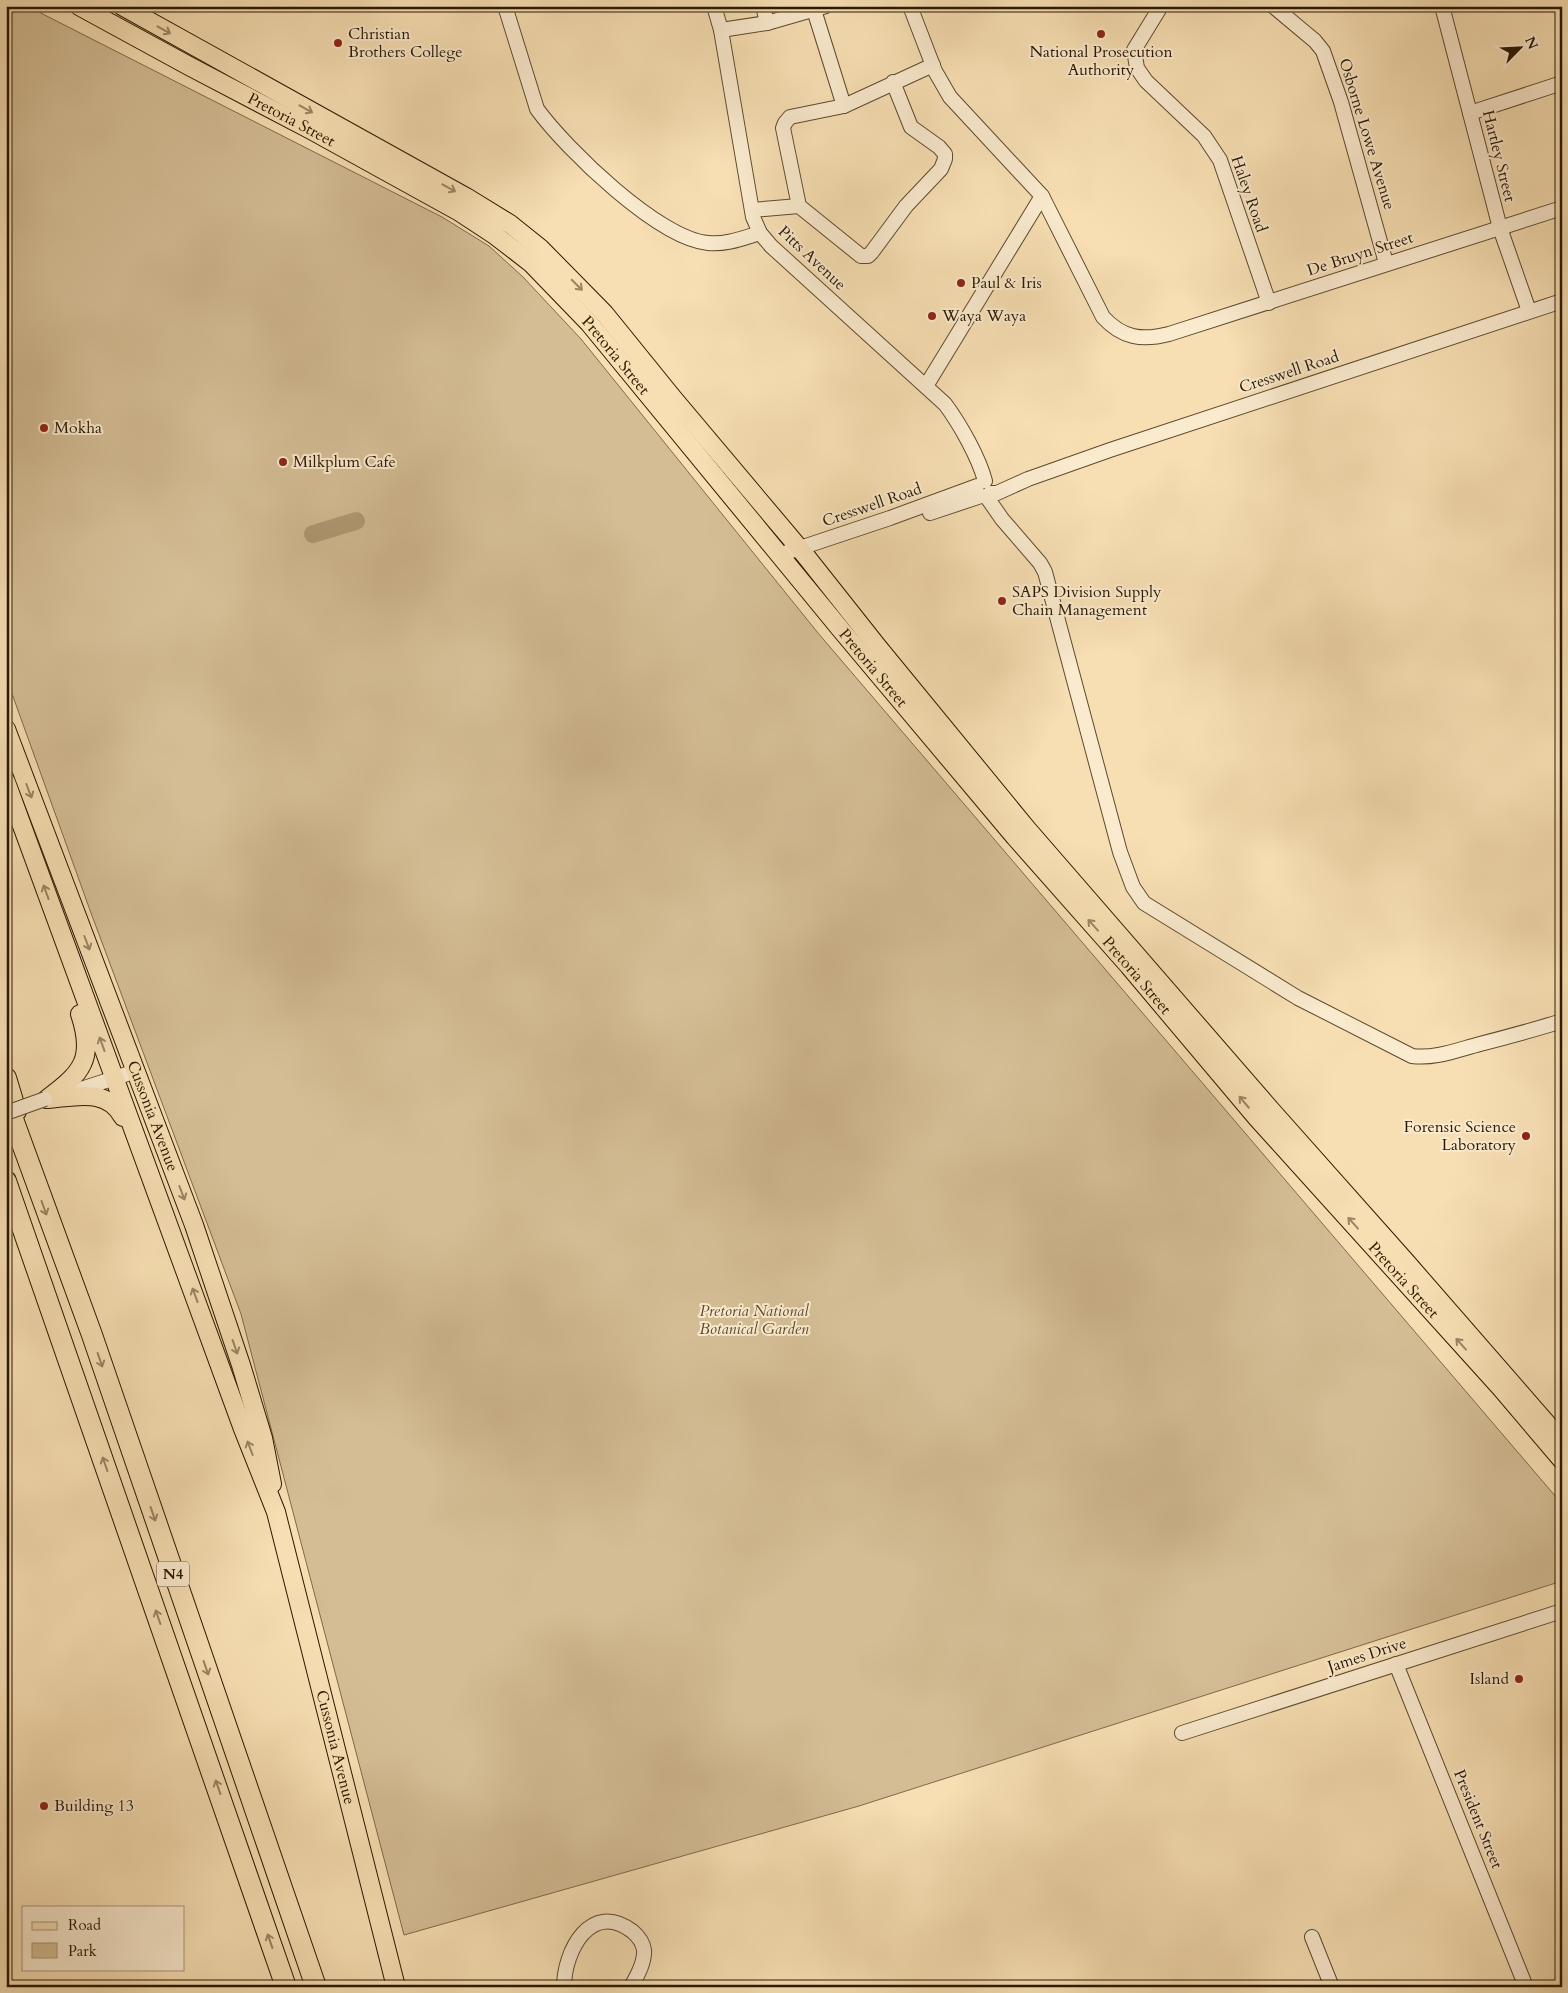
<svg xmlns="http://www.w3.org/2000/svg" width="1568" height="1993" viewBox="0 0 1568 1993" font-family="Cardo,serif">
<rect width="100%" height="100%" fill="#f7dfb3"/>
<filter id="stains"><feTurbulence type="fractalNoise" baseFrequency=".004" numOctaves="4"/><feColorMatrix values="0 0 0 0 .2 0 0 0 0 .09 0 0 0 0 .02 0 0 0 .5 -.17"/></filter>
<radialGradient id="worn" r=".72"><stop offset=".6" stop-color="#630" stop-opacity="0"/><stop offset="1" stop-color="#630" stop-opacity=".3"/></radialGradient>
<!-- green -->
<path fill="#d4bd95" stroke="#7e6a4b" d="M6 6H27L442 217 489 246 523 277 581 339 818 633 1562 1504V1581L859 1806 404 1935 241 1314 91 913 6 677Z"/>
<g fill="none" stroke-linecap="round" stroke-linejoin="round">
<!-- river -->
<path stroke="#b19b76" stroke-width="18" d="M313 534 356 521"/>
<!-- minor casing -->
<g stroke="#5c4a2e" stroke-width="16">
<g id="minor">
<path d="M505 6 537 109C566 149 659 239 708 243 726 245 743 238 760 233"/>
<path d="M714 6 721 30 753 217 760 233 771 246 945 404C960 424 979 458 985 481"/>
<path d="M763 6 767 23"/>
<path d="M910 6 935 71 950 97 1042 196 1103 317C1122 338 1142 341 1169 334L1562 208"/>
<path d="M1161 6 1134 50 1137 68 1146 81 1204 136 1220 160 1269 303"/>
<path d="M1273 6 1315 41 1323 51 1341 102 1386 263"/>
<path d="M1442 6 1500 228 1529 311"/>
<path d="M814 10 844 106"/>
<path d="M721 30 767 23 826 6"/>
<path d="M893 82 911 127 939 147 945 154V159L941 169 906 206 872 252 868 256H861L799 206 783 128 785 123 790 117 844 106 933 65"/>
<path d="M1470 113 1562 83"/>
<path d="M752 210 799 206"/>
<path d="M926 386 1042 196"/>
<path d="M990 493H997L1028 479 1110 450 1562 301"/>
<path d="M986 496 1002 519 1040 563 1045 572 1120 852 1133 887 1144 903 1298 998 1412 1056C1435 1059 1457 1050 1480 1044 1507 1037 1534 1030 1562 1021"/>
<path d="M930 513 981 496"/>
<path d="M779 555 890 518 977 486"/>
<path d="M72 1092 136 1071"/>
<path d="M1396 1664 1526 1987"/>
<path d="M1182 1733 1562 1611"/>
<path d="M1312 1937 1332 1987"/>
<path d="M564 1987C564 1951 591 1900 632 1931 638 1936 643 1942 644 1950 645 1962 637 1976 631 1987"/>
</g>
</g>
<!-- major casing -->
<g stroke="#291801" stroke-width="20">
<g id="major">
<path id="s1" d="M79 6 189 66 311 130 458 211 496 236 531 263 589 323 842 631 1015 837 1129 966 1257 1118 1500 1387 1562 1460"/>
<path d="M122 6 466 197 510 224 540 248 604 313 672 397 805 555 877 646 1027 829 1270 1109 1406 1262 1562 1441"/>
<path id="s2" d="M6 729 194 1225 241 1365 263 1438 272 1484"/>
<path id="s3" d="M6 782 243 1429 276 1512 396 1987"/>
<path d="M47 1099C82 1073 95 1059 80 1014"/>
<path d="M47 1099C75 1097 107 1087 123 1117"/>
</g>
</g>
<!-- highway casing -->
<g stroke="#291801" stroke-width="22">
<g id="highway">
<path d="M6 1078 16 1111"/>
<path d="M6 1100 92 1335 316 1987"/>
<path d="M6 1181 286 1987"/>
</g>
</g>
<!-- minor -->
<use href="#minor" stroke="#faeace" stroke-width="14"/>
<!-- major -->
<use href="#major" stroke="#f7dfb3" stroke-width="18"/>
<!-- highway -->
<use href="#highway" stroke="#f7dfb3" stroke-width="20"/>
<!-- minor-bridge casing -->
<g stroke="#5c4a2e" stroke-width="16" stroke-linecap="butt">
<path id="minor-bridge" d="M6 1113 45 1099"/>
</g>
<!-- minor-bridge -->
<use href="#minor-bridge" stroke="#faeace" stroke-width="14"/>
</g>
<!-- one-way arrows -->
<defs><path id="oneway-shaft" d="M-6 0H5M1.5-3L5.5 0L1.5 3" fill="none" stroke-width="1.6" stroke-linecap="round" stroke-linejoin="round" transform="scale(1.25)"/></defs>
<g stroke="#9a8563">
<use href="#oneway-shaft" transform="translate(164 30) rotate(29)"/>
<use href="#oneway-shaft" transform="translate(306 109) rotate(29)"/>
<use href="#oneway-shaft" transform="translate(449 188) rotate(29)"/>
<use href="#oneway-shaft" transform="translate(577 285) rotate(45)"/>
<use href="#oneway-shaft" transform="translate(29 791) rotate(69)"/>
<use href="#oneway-shaft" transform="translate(46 892) rotate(-110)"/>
<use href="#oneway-shaft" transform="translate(1093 925) rotate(-132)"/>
<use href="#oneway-shaft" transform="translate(87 943) rotate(69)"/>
<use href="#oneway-shaft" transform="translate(102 1044) rotate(-110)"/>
<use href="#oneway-shaft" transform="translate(1244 1102) rotate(-130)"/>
<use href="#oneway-shaft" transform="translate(182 1193) rotate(69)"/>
<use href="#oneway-shaft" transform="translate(44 1208) rotate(70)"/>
<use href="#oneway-shaft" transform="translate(1353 1223) rotate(-132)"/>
<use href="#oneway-shaft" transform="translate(195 1295) rotate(-110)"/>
<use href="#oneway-shaft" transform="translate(1461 1344) rotate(-132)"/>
<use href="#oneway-shaft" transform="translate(235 1347) rotate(71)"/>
<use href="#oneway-shaft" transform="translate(100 1360) rotate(71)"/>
<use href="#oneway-shaft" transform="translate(250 1448) rotate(-111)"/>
<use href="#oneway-shaft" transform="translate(105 1464) rotate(-109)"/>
<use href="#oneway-shaft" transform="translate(153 1514) rotate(71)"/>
<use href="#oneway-shaft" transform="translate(158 1617) rotate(-109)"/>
<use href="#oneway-shaft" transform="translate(206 1668) rotate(71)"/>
<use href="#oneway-shaft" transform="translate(218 1787) rotate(-109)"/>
<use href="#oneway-shaft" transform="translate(270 1941) rotate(-109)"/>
</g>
<!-- markers -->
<g fill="#8f2418" stroke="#faeace" stroke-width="2">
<circle cx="1101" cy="34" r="5"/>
<circle cx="338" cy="43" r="5"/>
<circle cx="961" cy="283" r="5"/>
<circle cx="932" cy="316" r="5"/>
<circle cx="44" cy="428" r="5"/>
<circle cx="283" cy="462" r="5"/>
<circle cx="1002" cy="601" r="5"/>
<circle cx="1526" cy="1136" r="5"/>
<circle cx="1519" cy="1679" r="5"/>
<circle cx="44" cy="1806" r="5"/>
</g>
<g text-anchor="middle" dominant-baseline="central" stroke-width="4" stroke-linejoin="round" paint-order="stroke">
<!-- shield labels -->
<rect fill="#faeace" stroke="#68573e" stroke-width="1" x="157" y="1561.5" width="32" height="25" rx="4"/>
<g font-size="15" font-weight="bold" fill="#291801">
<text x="173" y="1574">N4</text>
</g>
<!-- poi labels -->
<g font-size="16" fill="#291801" stroke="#faeace" text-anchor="start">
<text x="348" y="34">Christian<tspan x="348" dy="18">Brothers College</tspan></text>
<text x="1101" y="52" text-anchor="middle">National Prosecution<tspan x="1101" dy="18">Authority</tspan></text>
<text x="971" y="283">Paul &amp; Iris</text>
<text x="942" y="316">Waya Waya</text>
<text x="54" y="428">Mokha</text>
<text x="293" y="462">Milkplum Cafe</text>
<text x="1012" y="592">SAPS Division Supply<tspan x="1012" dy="18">Chain Management</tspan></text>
<text x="1516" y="1127" text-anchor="end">Forensic Science<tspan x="1516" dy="18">Laboratory</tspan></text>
<text x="1509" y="1679" text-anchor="end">Island</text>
<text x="54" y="1806">Building 13</text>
</g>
<!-- street labels -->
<g font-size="16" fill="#291801" stroke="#faeace">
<text stroke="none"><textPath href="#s1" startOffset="241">Pretoria Street</textPath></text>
<text transform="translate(1367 134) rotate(73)">Osborne Lowe Avenue</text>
<text transform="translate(1499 156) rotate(76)">Hartley Street</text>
<text transform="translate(1249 194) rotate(71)">Haley Road</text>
<text transform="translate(1360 254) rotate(-18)">De Bruyn Street</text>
<text transform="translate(812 258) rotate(43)">Pitts Avenue</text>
<text stroke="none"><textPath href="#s1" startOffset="646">Pretoria Street</textPath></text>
<text transform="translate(1289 372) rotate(-18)">Cresswell Road</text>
<text transform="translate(872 505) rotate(-19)">Cresswell Road</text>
<text stroke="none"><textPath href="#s1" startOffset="1051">Pretoria Street</textPath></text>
<text stroke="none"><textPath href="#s1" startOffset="1456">Pretoria Street</textPath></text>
<text stroke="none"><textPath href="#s2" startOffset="414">Cussonia Avenue</textPath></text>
<text stroke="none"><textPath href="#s1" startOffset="1861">Pretoria Street</textPath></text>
<text transform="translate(1367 1655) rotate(-18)">James Drive</text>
<text stroke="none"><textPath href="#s3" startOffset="1021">Cussonia Avenue</textPath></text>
<text transform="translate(1478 1819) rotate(68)">President Street</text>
</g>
<!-- park labels -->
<g font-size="16" font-style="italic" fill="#5c4a2d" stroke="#faeace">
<text x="754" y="1311">Pretoria National<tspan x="754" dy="18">Botanical Garden</tspan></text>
</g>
</g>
<!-- margin -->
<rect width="1568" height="1993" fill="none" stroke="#f7dfb3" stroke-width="25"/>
<rect x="8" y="8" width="1553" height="1978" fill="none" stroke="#291801" stroke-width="2.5"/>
<rect x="12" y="12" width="1543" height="1968" fill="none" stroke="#291801"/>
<!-- legend -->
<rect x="22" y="1906" width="162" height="65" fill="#faeace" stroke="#a6967c"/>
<rect x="32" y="1922" width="25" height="8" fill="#f7dfb3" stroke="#a6967c"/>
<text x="68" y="1930" font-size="15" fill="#291801">Road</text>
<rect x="32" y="1943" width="25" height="15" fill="#d4bd95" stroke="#a6967c"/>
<text x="68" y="1956" font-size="15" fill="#291801">Park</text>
<!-- north arrow -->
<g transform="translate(1520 48) rotate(66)" stroke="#faeace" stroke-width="4" paint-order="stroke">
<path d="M0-4L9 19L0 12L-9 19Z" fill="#291801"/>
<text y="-8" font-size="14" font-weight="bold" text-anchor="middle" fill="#291801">N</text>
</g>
<rect width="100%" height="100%" filter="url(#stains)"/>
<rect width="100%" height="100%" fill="url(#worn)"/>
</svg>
